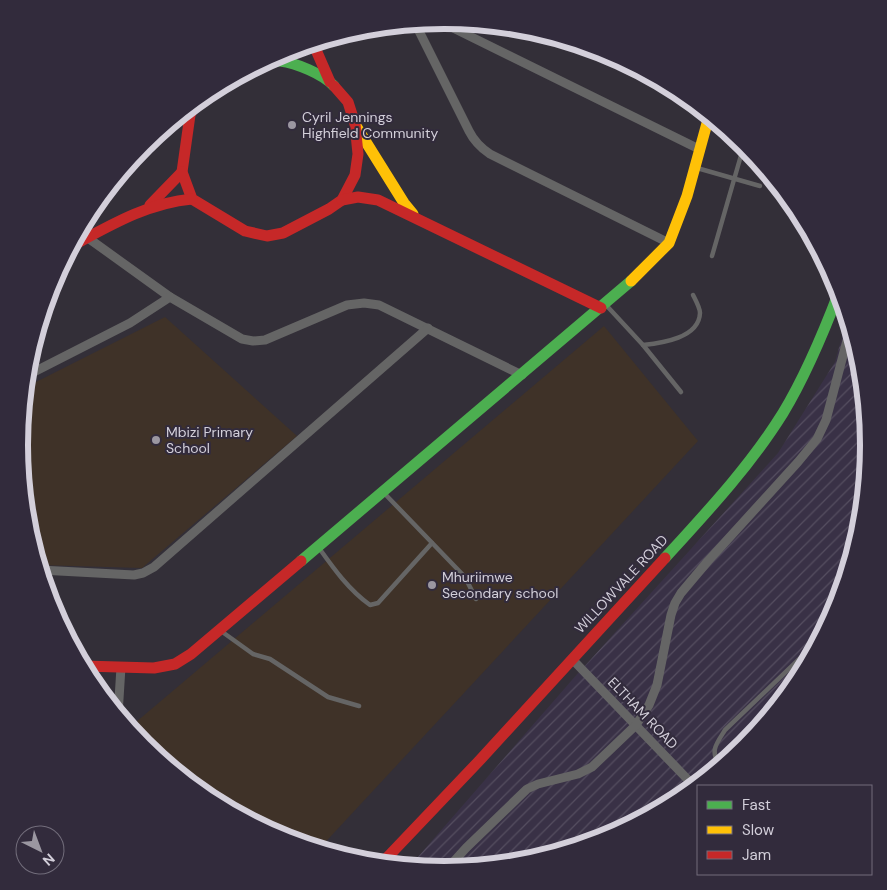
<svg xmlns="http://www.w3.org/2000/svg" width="887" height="890" viewBox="0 0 887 890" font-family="'DM Sans',sans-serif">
<defs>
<pattern id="industrial-furrows" width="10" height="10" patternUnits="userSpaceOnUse" patternTransform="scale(1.25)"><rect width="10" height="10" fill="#393146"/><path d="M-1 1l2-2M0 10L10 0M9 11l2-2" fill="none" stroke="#554e60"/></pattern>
</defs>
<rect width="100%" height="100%" fill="#332f38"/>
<!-- industrial -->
<path fill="url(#industrial-furrows)" d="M847 319 860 362 868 445 860 528 836 608 796 681 744 746 679 798 606 838 526 862 443 870 410 866 572 680 778 453 835 362Z"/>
<!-- education -->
<g fill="#3f3228">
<path d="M165 317 297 436 142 568 38 565 27 528 19 445 24 388Z"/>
<path d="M604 326 698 441 319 849 281 837 207 798 143 745 129 728Z"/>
</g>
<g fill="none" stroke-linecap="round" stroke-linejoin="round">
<!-- lane -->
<g stroke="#656565" stroke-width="4.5">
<path d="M697 168 760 186"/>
<path d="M712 256 744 145"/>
<path d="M606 305 643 345 681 392"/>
<path d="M643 345C662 343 699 338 700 313 700 308 696 301 693 295"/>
<path d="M384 493 465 577 476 599"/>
<path d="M319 548C334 569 349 590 370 605L378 603 432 543"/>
<path d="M221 631 253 654 270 659 328 697 359 706"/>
<path d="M720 765C709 751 717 743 725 730L818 641"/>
</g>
<!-- street -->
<g stroke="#656565" stroke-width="9">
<path d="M439 21 699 149"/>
<path d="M415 23 469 131C474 141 481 148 490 154L669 243"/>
<path d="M88 213V238L170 297 242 339 253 341 265 340 347 305 364 303 379 305 522 375"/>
<path d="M26 376 130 323 170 297"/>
<path d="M40 570 134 575 143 573 154 567 428 328"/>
<path d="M572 659 694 786"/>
<path d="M118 715 121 667"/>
<path d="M447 869 466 848 527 789 538 784 578 774 592 767 636 725 649 705 657 685 671 615 675 603 681 593 708 561 798 462 817 439 826 420 850 329"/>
</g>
<!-- fast -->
<g stroke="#4caf50" stroke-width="11">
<path d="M264 62C269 62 275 60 280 61 296 63 323 74 334 86"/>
<path d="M665 558C707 512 750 466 783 413 806 375 823 334 839 292"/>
<path d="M301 561 631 281"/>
</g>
<!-- slow -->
<g stroke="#ffc107" stroke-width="11">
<path d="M356 126 404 203 413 214"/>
<path d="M631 281 669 243 687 196 709 116"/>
</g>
<!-- jam -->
<g stroke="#c62828" stroke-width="11">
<path d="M313 43 330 82"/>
<path d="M196 101 190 115 182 172 192 199 245 231 267 236 283 233 329 209 342 200 355 175 358 154 355 124 348 102 334 86"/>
<path d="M342 200 358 197 378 200 601 308"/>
<path d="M150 205 182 172"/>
<path d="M70 247C109 226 147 203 192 199"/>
<path d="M83 666 154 668 175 664 191 654 301 561"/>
<path d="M381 864 479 761 665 558"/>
</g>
</g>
<!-- markers -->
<g fill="#9b97a1" stroke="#322b3c" stroke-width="2">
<circle cx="292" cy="125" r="5"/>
<circle cx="156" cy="440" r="5"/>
<circle cx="432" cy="585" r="5"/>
</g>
<g text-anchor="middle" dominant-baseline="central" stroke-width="4" stroke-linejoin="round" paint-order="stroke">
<!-- poi labels -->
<g font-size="14" fill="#d3cfda" stroke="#322b3c" text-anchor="start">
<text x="302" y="117">Cyril Jennings<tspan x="302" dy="16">Highfield Community</tspan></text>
<text x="166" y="432">Mbizi Primary<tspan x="166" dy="16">School</tspan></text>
<text x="442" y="577">Mhuriimwe<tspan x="442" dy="16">Secondary school</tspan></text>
</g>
<!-- street labels -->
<g font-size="14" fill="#d3cfda" stroke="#322b3c">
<text transform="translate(621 584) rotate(-47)">WILLOWVALE ROAD</text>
<text transform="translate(643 713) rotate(46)">ELTHAM ROAD</text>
</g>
</g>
<!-- crop -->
<path d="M0 0H887V890H0ZM28 445a416 416 0 1 1 832 0a416 416 0 1 1-832 0Z" fill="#322b3c" fill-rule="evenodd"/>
<path fill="none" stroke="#d3cfda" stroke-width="6" d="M28 445a416 416 0 1 1 832 0a416 416 0 1 1-832 0Z"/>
<!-- legend -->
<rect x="697" y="785" width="175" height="90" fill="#322b3c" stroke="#726d7b"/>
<rect x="707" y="801" width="25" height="8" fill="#4caf50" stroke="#726d7b"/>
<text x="742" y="810" font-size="15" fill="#d3cfda">Fast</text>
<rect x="707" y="826" width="25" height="8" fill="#ffc107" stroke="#726d7b"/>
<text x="742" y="835" font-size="15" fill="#d3cfda">Slow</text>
<rect x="707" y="851" width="25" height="8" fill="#c62828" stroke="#726d7b"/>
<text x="742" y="860" font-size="15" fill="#d3cfda">Jam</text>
<!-- north arrow -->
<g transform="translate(40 850) rotate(138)"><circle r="24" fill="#322b3c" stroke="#726d7b"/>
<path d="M0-4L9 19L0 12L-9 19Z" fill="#9b97a1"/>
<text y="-8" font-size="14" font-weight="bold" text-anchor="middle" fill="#d3cfda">N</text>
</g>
</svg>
